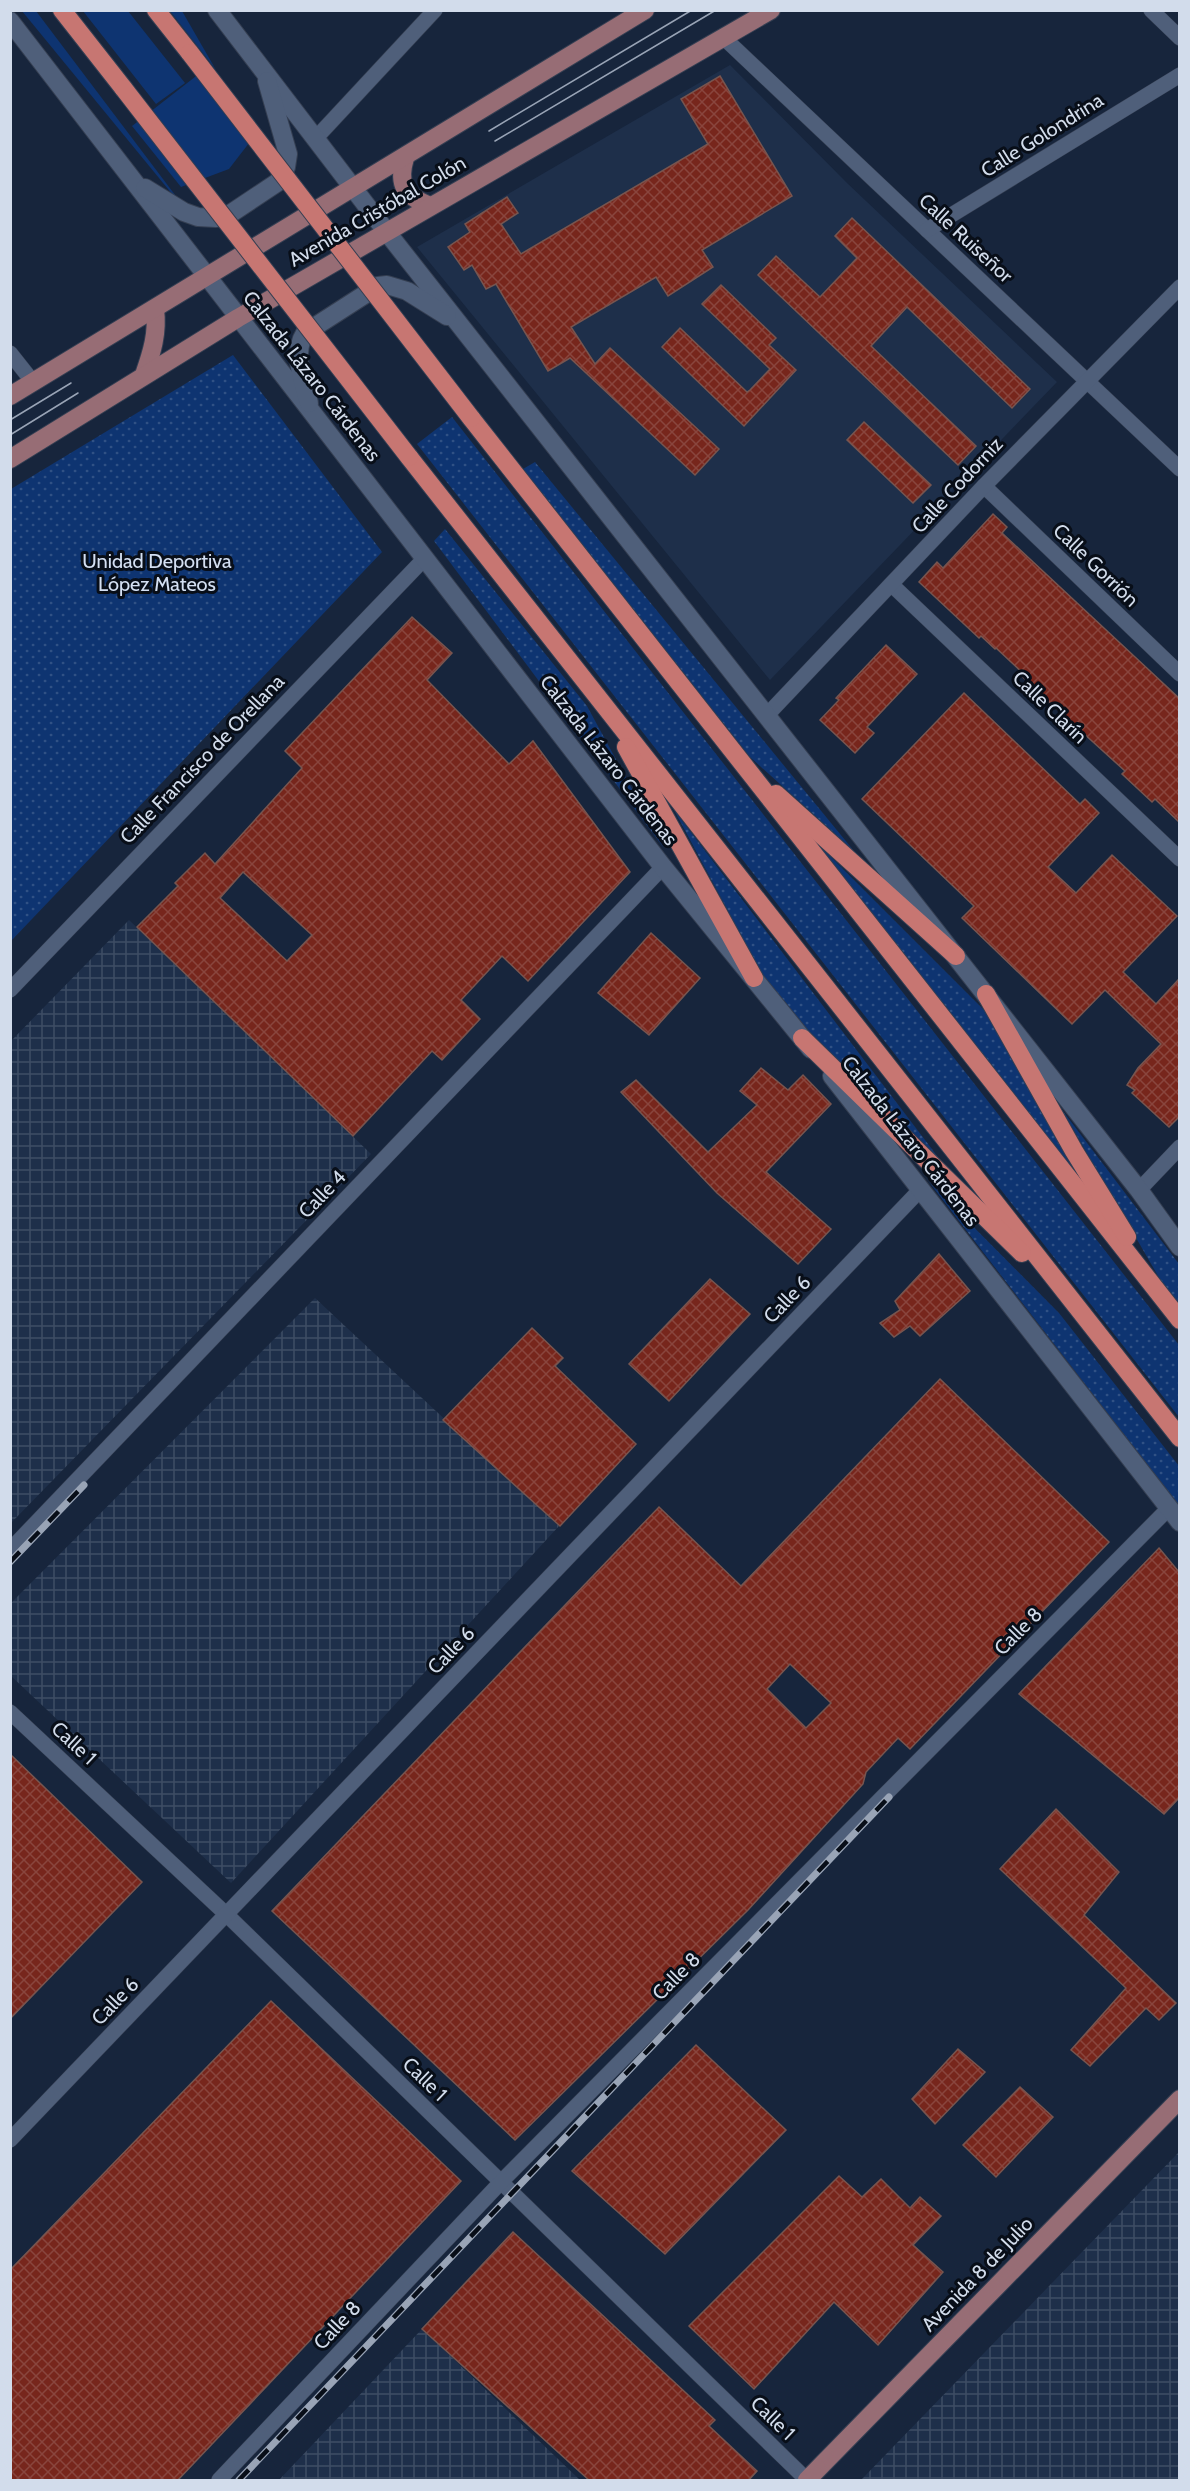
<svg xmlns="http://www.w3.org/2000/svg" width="1190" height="2491" viewBox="0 0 1190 2491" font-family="Cabin,sans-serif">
<defs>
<pattern id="industrial-grid" width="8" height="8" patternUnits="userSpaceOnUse" patternTransform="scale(1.5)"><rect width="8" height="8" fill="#1e2f4a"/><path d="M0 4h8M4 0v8" fill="none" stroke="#3e4d64"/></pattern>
<pattern id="park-dots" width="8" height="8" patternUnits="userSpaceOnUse" patternTransform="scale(1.5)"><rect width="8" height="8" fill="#0e3471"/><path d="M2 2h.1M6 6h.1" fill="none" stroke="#305185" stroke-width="1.8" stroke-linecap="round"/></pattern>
<pattern id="building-cross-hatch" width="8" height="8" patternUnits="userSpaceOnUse" patternTransform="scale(1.5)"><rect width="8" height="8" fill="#77261c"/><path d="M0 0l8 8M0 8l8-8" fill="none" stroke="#89453d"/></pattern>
</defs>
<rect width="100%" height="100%" fill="#17253c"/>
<!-- built -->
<path fill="#1e2f4a" d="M730 65 847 183 1057 382 770 680 417 247Z"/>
<!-- industrial -->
<g fill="url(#industrial-grid)">
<path d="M129 920 371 1154 11 1523V1041Z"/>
<path d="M315 1298 559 1526 231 1883 11 1676 10 1604Z"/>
<path d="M1179 2152V2480H861Z"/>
<path d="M422 2329 580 2480H279Z"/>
</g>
<!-- grass -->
<g fill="#0e3471">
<path d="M22 11H36L200 228Z"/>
<path d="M83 11H128L185 83 156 104Z"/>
<path d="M170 11H182L216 70Z"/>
<path d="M209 66 259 130 229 169 181 187 132 126Z"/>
</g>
<!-- park -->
<g fill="url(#park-dots)">
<path d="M233 355 382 552 11 941V489Z"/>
<path d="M452 417 1179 1345V1417L417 444Z"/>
<path d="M535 462 854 851 750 757 523 469Z"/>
<path d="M445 529 587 706 664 848 434 541Z"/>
<path d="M674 810 960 1186 805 1028 765 980Z"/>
<path d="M819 845 987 1013 1088 1192Z"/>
<path d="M1062 1110 1179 1264V1309L1172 1300Z"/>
<path d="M929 1182 1059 1313 1179 1466V1506Z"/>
</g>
<!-- building -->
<g fill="url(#building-cross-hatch)" stroke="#77554f" stroke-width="1.5" fill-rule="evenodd">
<path d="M720 76 792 196 702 250 713 267 668 296 656 277 571 327 595 364 610 348 719 449 695 475 570 358 548 371 496 284 486 289 472 265 464 270 448 247 470 232 465 224 507 197 518 213 501 224 521 254 708 144 681 99Z"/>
<path d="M852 218 1030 389 1012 408 907 307 871 346 976 446 958 465 758 275 776 256 820 297 857 258 835 236Z"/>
<path d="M721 285 776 338 769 345 796 370 744 426 662 347 680 328 747 392 750 390 770 369 702 304Z"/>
<path d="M864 422 931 485 913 503 847 440Z"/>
<path d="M993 514 1007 527 1002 533 1179 698V822L1155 799 1152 802 1122 774 1125 771 1037 691 1023 677 1025 675 996 648 995 649 981 636 979 638 919 582 937 562 943 568Z"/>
<path d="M412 617 452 653 427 680 509 764 533 741 630 872 528 981 502 956 461 1000 480 1019 442 1060 432 1051 353 1136 137 927 178 886 175 883 205 853 215 864 302 768 285 751ZM243 872 312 935 287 961 220 898Z"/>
<path d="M886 645 917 674 867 727 874 733 855 753 820 720 839 700 836 698Z"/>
<path d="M964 693 1080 804 1085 799 1099 813 1048 867 1076 893 1112 855 1177 916 1123 972 1156 1004 1179 979V1117L1169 1127 1132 1093 1135 1090 1127 1085 1138 1068 1161 1044 1105 990 1072 1024 962 918 974 906 862 799Z"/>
<path d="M651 933 700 978 649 1035 598 993Z"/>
<path d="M761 1068 788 1090 803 1075 831 1104 766 1172 831 1229 798 1264 717 1193 621 1092 636 1080 708 1152 757 1105 740 1091Z"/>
<path d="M939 1254 970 1291 920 1336 910 1326 894 1337 880 1323 900 1310 895 1301Z"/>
<path d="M710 1279 750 1314 669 1401 629 1364Z"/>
<path d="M532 1328 563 1358 555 1366 636 1444 560 1526 443 1420Z"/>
<path d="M940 1379 1109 1542 910 1749 898 1738 866 1772 863 1784 748 1910 515 2140 272 1911 659 1507 741 1586ZM790 1664 831 1703 806 1728 767 1689Z"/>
<path d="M1159 1548 1179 1572V1798L1164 1814 1019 1694Z"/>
<path d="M10 1754 142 1882 10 2019Z"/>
<path d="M1056 1809 1119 1872 1084 1915 1176 2003 1159 2020 1146 2008 1090 2066 1071 2050 1126 1988 1000 1869Z"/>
<path d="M271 2001 461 2181 177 2481H10V2270Z"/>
<path d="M696 2045 786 2130 665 2254 572 2171Z"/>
<path d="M958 2049 985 2072 935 2124 912 2099Z"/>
<path d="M1020 2087 1053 2117 996 2177 963 2145Z"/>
<path d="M839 2176 862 2197 881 2179 910 2208 920 2197 941 2216 913 2245 943 2272 878 2345 834 2302 754 2389 689 2326Z"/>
<path d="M513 2232 715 2420 709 2426 757 2471 748 2481H590L422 2329Z"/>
</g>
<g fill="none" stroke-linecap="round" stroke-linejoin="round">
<!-- street casing -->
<g stroke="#353f52" stroke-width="16">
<g id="street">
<path d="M1151 10 1180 38"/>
<path d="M724 38 1180 469"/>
<path d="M315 139 435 10"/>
<path d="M927 230 1180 75"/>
<path d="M10 353 33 382"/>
<path d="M984 486 1180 674"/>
<path d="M892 585 1180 859"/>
<path d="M768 714 984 486 1180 287"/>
<path d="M10 990 425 558"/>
<path d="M1139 1190 1180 1147"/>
<path d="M10 1550 663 867"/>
<path d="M10 1712 227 1915 807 2480"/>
<path d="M10 2140 921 1189"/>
<path d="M219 2480 501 2182 1169 1508"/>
</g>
</g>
<!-- secondary casing -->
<g stroke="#353f52" stroke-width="20">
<g id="secondary">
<path d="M217 10 386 231 1139 1190 1180 1247"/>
<path d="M10 21 663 867 811 1049"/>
<path d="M145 188 184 212 198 217 216 218 230 214 278 182 286 167 288 154 267 81"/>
<path d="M309 403C303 381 292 353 305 333L378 286 387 285 407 291 447 316"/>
<path d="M832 1076 1180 1522"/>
</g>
</g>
<!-- primary casing -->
<g stroke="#353f52" stroke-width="20">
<g id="primary">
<path d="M405 158C397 185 405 196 430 206"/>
<path d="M144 375C152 352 158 333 155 309"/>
<path d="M10 396 645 10"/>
<path d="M10 459 238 318 771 10"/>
<path d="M807 2480 1180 2099"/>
</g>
</g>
<!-- highway casing -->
<g stroke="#353f52" stroke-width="20">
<g id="highway">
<path d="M62 10 124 89"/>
<path d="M156 10 190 53"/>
<path d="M471 418 1180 1320"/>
<path d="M409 457 1180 1438"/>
<path d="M626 747 754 978"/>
<path d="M776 794 956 956"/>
<path d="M986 994 1074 1151 1127 1237"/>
<path d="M802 1038 1022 1253"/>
</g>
</g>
<!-- street -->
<use href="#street" stroke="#4f5f7a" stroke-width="15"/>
<!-- secondary -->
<use href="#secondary" stroke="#4f5f7a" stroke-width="18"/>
<!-- primary -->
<use href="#primary" stroke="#976d75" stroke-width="18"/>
<!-- highway -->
<use href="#highway" stroke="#c77672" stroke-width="18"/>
<!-- tram -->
<g stroke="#99a4b6" stroke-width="1.5">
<path d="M489 131 692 10"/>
<path d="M495 141 716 10"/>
<path d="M10 420 71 383"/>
<path d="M10 435 78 393"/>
</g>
<!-- rail casing -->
<g stroke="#99a4b6" stroke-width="7">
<g id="rail">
<path d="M10 1562 84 1485"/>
<path d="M239 2480 889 1797"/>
</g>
</g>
<!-- rail -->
<use href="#rail" stroke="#080e18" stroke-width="4.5" stroke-dasharray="14" stroke-linecap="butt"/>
<!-- highway-bridge casing -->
<g stroke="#353f52" stroke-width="20" stroke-linecap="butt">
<g id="highway-bridge">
<path d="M190 53 471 418"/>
<path d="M124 89 409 457"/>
</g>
</g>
<!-- highway-bridge -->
<use href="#highway-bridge" stroke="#c77672" stroke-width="18"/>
</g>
<g text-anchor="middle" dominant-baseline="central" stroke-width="6" stroke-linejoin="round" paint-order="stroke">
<!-- street labels -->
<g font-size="20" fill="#d2dceb" stroke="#080e18">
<text transform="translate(1042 135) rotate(-32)">Calle Golondrina</text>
<text transform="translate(377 211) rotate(-30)">Avenida Cristóbal Colón</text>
<text transform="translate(966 238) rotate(43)">Calle Ruiseñor</text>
<text transform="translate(312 376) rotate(52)">Calzada Lázaro Cárdenas</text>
<text transform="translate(957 485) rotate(-47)">Calle Codorniz</text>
<text transform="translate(1096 565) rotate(44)">Calle Gorrión</text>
<text transform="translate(1050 707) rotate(44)">Calle Clarín</text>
<text transform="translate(202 759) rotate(-46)">Calle Francisco de Orellana</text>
<text transform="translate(609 760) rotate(52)">Calzada Lázaro Cárdenas</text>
<text transform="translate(911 1141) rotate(52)">Calzada Lázaro Cárdenas</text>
<text transform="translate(322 1194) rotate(-46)">Calle 4</text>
<text transform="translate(787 1299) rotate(-46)">Calle 6</text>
<text transform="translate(1018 1631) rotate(-45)">Calle 8</text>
<text transform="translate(451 1650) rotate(-46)">Calle 6</text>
<text transform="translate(74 1743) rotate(43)">Calle 1</text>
<text transform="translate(676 1976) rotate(-45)">Calle 8</text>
<text transform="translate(115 2001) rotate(-46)">Calle 6</text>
<text transform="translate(425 2079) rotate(44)">Calle 1</text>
<text transform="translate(977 2274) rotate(-46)">Avenida 8 de Julio</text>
<text transform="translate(337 2325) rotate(-47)">Calle 8</text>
<text transform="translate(773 2418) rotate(44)">Calle 1</text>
</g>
<!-- park labels -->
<g font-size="20" fill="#d4e0f3" stroke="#080e18">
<text x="157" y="561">Unidad Deportiva<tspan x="157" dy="23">López Mateos</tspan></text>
</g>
</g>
<!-- border -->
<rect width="1190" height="2491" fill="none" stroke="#d2dceb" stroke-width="24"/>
</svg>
